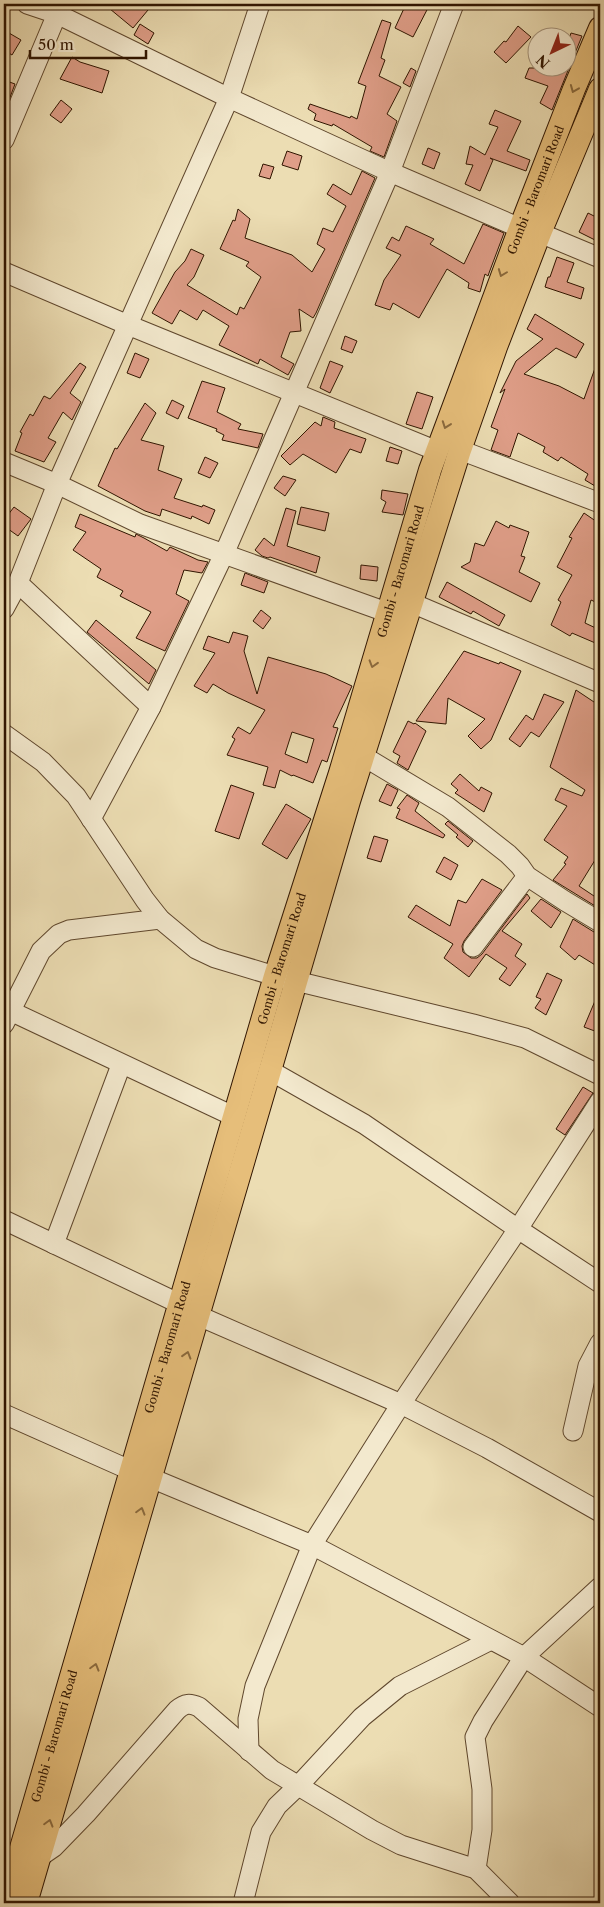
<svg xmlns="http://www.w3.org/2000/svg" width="604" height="1907" viewBox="0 0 604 1907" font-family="'Libre Caslon Text',serif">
<rect width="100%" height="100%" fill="#ecddb3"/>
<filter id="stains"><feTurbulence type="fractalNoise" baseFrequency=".004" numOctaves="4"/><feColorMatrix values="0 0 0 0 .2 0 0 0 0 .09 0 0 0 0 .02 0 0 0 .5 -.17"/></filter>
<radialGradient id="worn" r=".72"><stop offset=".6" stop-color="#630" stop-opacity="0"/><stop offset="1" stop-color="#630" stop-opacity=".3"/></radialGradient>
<!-- building -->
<g fill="#df9e88" stroke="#301500" fill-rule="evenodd">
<path d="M104 4H141L148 10 133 28Z"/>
<path d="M406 4H430L413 37 395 28Z"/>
<path d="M382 20 391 23 381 58 385 60 379 76 401 87 387 114 397 121 384 157 370 151 372 147 333 124 332 126 314 120 316 114 308 109 310 104 350 118 351 116 357 119 366 86 358 83Z"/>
<path d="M140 24 154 33 148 44 134 35Z"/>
<path d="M518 26 531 37 506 63 494 52 504 41 506 42Z"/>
<path d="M9 33 21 40 12 55 4 50V42Z"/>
<path d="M571 33 582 36 552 110 540 103 548 86 525 78 529 68H566V48Z"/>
<path d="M72 57 80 62 109 71 102 93 60 79Z"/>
<path d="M411 68 416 71 410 87 403 83Z"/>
<path d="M4 80 15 84 9 100 4 98Z"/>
<path d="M61 100 72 109 61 123 50 115Z"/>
<path d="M495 110 521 121 507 151 530 160 526 171 490 158 493 160 480 191 465 184 473 165 466 164 470 146 485 155 498 127 489 124Z"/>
<path d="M428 148 440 153 434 169 422 164Z"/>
<path d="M287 151 302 156 298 170 282 165Z"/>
<path d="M263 164 274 167 270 179 259 176Z"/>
<path d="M362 171 375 178 316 313 313 318 299 309 301 331 290 332 281 357 294 364 288 375 260 359 258 364 219 345 229 326 203 310 197 320 180 310 172 324 152 313 175 272 185 261 191 249 204 255 194 277 187 285 237 315 240 307 244 309 261 277 246 266 249 262 220 249 233 220 235 221 238 209 250 219 245 238 292 255 312 272 325 249 317 244 323 228 333 232 346 206 327 194 333 184 351 195Z"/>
<path d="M588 213 600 219V229L595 240 579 232Z"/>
<path d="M483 224 504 233 489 273 488 276 485 274 480 292 468 288 469 283 447 269 419 318 393 303 390 310 375 305 384 280 401 255 386 248 392 237 399 241 406 226 434 239 430 244 464 264Z"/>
<path d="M557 257 574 263 567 282 584 288 581 299 545 287 548 277H550Z"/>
<path d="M535 314 584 344 576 358 556 348 524 374 559 386 584 399 599 357H600V481L598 480 595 486 585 480 588 474 561 457 558 461 543 452 545 447 518 433 510 457 491 450 498 430 491 427 505 389 500 393 516 361 543 339 527 329Z"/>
<path d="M345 336 357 341 352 353 341 349Z"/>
<path d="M135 353 149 359 140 378 127 373Z"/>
<path d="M330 361 343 366 330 393 320 388Z"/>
<path d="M80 363 86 367 70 393 81 402 72 420 63 412 48 438 56 442 44 462 15 451 22 433 20 432 30 414 33 416 44 396 50 399Z"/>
<path d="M202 381 225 388 217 412 241 424 238 429 263 434 258 448 222 440 224 435 216 431 217 429 188 418Z"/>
<path d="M417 392 433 397 422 429 406 424Z"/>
<path d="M172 400 184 406 178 419 166 413Z"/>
<path d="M145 403 156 413 141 440 164 446 158 470 182 479 174 498 202 507 203 505 215 510 209 524 192 516 191 519 162 509 160 516 145 511 98 486 115 448 117 449Z"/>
<path d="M323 417 335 422 334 428 366 439 361 453 350 449 336 473 303 454 290 465 281 456 315 422 321 426Z"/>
<path d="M390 447 402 451 398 464 386 461Z"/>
<path d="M205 457 218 463 210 478 198 473Z"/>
<path d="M283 476 296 480 285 496 274 488Z"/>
<path d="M382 490 408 494 403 515 382 512 386 502 381 499Z"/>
<path d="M14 507 31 519 18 536 4 526V520Z"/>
<path d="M301 507 329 513 325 531 297 524Z"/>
<path d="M286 508 296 511 287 546 320 557 316 573 270 557 268 558 262 556 255 550 264 538 274 546Z"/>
<path d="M584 513 600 524V604L591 600 585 623 600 630V645L572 633 570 636 551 625 561 602 558 600 572 575 557 567 572 538 569 537Z"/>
<path d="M80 514 135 537 136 534 144 538 167 551 170 547 198 560 208 562 202 573 184 570 176 594 189 601 165 651 136 638 151 612 120 596 123 591 97 577 101 569 73 550 86 532 75 527Z"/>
<path d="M496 521 509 528 510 525 529 532 521 556 525 557 519 572 540 583 531 602 461 567 470 562 475 543 484 546Z"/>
<path d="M361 565 378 567 377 581 360 579Z"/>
<path d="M245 573 268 582 264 593 241 585Z"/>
<path d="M447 582 505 615 499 626 473 611 471 614 439 597Z"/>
<path d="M261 610 271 618 263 629 253 621Z"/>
<path d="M96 620 156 670 149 684 87 632Z"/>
<path d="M233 632 248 636 244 651 257 694 268 657 326 674 352 686 333 727 338 728 327 762 322 760 313 783 293 775 292 776 280 770 275 788 263 785 268 767 227 755 235 739 232 737 238 727 250 734 265 710 228 693 213 684 207 693 194 686 215 653 203 649 208 636 229 643ZM292 732 314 739 307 763 285 754Z"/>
<path d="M464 651 499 664 500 662 521 671 491 740 481 749 468 736 485 719 448 698 446 724 416 721Z"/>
<path d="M576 690 600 706V852L579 886 600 900V909L553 880 566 864 564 863 568 857 544 840 567 806 555 800 561 788 582 796 585 790 550 767Z"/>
<path d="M544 694 564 702 539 737 531 732 520 747 509 739 526 715 533 720Z"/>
<path d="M408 721 414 724 415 723 426 731 408 770 397 763 400 756 393 752Z"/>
<path d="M460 774 479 791 481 787 492 793 484 812 455 793 458 790 451 784Z"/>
<path d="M387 784 398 790 391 806 379 801Z"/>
<path d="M231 785 254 793 239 839 215 831Z"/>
<path d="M407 795 419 803 415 811 445 835 443 838 396 818 400 809 397 808Z"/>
<path d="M286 804 311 819 287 859 262 844Z"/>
<path d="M448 821 473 841 468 847 456 837 458 835 445 824Z"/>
<path d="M374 836 388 840 381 862 367 858Z"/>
<path d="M444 857 458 865 451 880 436 872Z"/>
<path d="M482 879 502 890 464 941 462 946 463 952 471 958H477L482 954 527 894 530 898 502 931 522 944 515 956 526 964 510 986 499 979 507 968 486 954 469 977 444 958 453 944 408 917 416 905 450 926 458 900 466 903Z"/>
<path d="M541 899 561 912 551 928 531 911Z"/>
<path d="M573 919 594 932 600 933V968L579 955 575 960 560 947Z"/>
<path d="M547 973 562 980 546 1015 535 1008 541 999 536 997Z"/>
<path d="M600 989V1033L584 1027Z"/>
<path d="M583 1087 593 1093 565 1135 556 1129Z"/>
</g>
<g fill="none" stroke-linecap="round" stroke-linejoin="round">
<!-- minor casing -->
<g stroke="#5f472d" stroke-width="21">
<g id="minor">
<path d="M27 4 57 14 229 98 390 172 520 228"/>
<path d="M4 140 57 14"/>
<path d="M540 233 600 258"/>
<path d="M4 272 128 325 437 451"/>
<path d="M460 450 600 503"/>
<path d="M4 462 57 484 140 524 389 613"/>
<path d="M18 583 151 707"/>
<path d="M412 603 600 683"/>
<path d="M4 609 18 583 57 484 229 98 260 4"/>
<path d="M4 734 43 762 76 796 145 900 160 919 196 949 215 958 275 976 473 1024 525 1038 600 1075"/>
<path d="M363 756 448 807 508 854 520 866 527 876 565 901 600 922"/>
<path d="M91 819 151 707 224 554 390 172 454 4"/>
<path d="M473 947 527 876"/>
<path d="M4 1008 233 1116"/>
<path d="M4 1024 41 951 59 934 69 930 160 919"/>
<path d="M269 1070 364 1124 518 1229 600 1283"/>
<path d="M4 1220 180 1304"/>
<path d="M54 1244 121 1065"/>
<path d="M199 1316 401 1404 487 1448 600 1512"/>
<path d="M4 1414 132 1471"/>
<path d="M573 1431 588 1366 600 1343"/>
<path d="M151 1478 312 1545 524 1657 600 1707"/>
<path d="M249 1751 248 1719 255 1686 312 1545 401 1404 518 1229 600 1101"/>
<path d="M38 1858 54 1847 86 1814 177 1710C185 1703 190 1703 199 1707L272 1770 372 1830 401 1845 476 1869 510 1903"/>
<path d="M476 1869 482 1830V1789L475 1737 483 1721 524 1657 600 1587"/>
<path d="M243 1903 261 1832 277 1806 299 1785 362 1717 400 1686 491 1640"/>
</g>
</g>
<!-- major casing -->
<g stroke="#301500" stroke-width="24">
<g id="major">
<path id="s1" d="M5 1903 275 976 340 773 430 470 520 228 574 89 600 28"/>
<path d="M26 1903 349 801 460 450 496 347 540 233 600 89"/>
</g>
</g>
<!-- minor -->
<use href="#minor" stroke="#f3e9ce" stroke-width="19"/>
<!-- major -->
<use href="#major" stroke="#e6be7a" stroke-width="22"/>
</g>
<!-- one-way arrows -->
<defs><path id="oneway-chevron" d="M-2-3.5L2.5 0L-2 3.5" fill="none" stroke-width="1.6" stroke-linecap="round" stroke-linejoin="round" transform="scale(1.25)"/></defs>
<g stroke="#8b6a3d">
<use href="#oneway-chevron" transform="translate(574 89) rotate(112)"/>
<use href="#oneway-chevron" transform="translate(502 273) rotate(111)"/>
<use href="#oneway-chevron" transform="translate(446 425) rotate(110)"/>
<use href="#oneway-chevron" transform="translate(373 664) rotate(107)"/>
<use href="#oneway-chevron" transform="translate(187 1355) rotate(-73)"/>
<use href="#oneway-chevron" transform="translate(141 1511) rotate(-74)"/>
<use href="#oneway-chevron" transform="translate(95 1667) rotate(-74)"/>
<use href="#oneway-chevron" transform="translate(49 1823) rotate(-74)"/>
</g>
<g text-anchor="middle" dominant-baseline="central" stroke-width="5" stroke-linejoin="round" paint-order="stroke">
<!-- street labels -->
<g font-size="12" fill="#301500" stroke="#f3e9ce">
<text stroke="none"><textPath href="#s1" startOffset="1794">Gombi - Baromari Road</textPath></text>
<text stroke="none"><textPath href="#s1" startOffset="1389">Gombi - Baromari Road</textPath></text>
<text stroke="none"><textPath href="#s1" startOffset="984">Gombi - Baromari Road</textPath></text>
<text stroke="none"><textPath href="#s1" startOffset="579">Gombi - Baromari Road</textPath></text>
<text stroke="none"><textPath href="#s1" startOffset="174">Gombi - Baromari Road</textPath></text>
</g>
</g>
<!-- margin -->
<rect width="604" height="1907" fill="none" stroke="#ecddb3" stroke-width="20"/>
<rect x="5" y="5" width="594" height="1897" fill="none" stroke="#301500" stroke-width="2.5"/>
<rect x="10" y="10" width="584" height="1887" fill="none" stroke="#301500"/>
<!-- north arrow -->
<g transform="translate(552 52) rotate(223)"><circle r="24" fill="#f3e9ce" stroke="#a5947c"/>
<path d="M0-4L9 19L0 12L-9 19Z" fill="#8f2418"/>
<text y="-8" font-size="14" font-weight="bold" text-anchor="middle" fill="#301500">N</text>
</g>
<!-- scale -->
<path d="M30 50v8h116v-8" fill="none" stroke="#301500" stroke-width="2.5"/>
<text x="38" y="50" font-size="15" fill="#301500" stroke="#f3e9ce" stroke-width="4" paint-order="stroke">50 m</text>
<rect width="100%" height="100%" filter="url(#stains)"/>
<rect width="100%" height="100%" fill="url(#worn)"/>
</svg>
